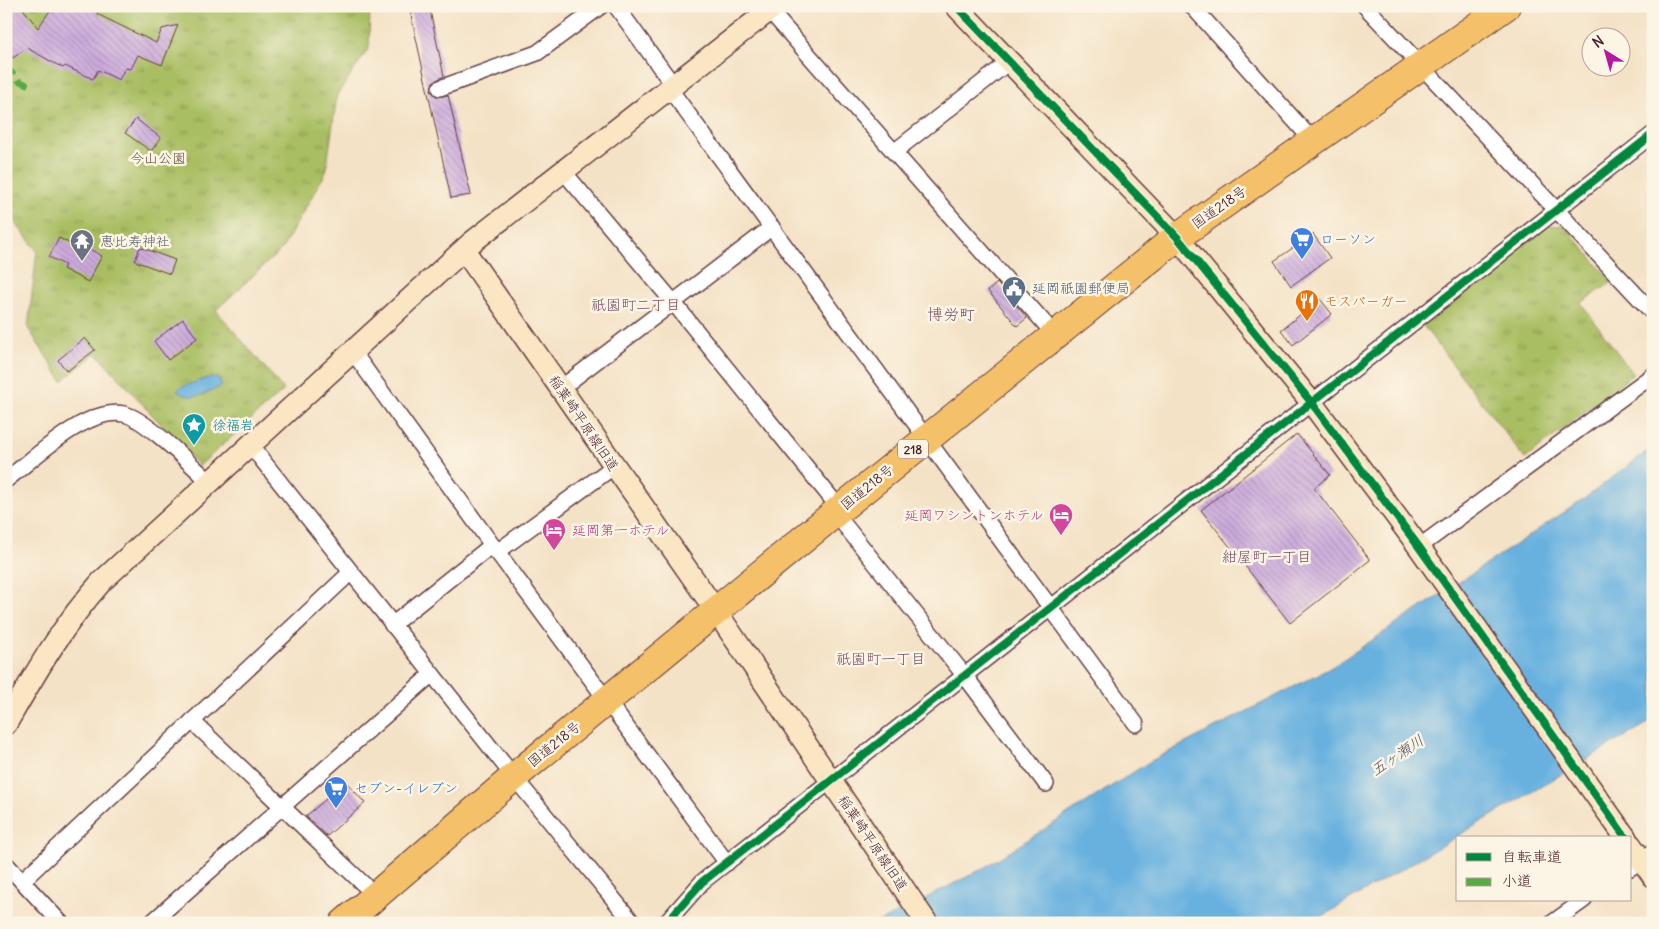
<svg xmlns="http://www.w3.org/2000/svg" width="1659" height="929" viewBox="0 0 1659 929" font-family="Delius,'Klee One',sans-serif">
<defs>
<pattern id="park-tufts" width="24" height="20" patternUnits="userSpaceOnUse" patternTransform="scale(1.25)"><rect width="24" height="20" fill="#a9be62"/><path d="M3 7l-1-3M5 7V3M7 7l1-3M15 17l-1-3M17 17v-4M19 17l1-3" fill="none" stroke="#8c9a51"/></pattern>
<pattern id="building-back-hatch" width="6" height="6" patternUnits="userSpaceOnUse" patternTransform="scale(1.25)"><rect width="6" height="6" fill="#ccabdd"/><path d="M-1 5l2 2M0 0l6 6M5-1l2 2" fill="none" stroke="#a88bb3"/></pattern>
</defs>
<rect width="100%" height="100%" fill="#fcf5e5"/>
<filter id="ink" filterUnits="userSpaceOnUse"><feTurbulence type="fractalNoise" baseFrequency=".02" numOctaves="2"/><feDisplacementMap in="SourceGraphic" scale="10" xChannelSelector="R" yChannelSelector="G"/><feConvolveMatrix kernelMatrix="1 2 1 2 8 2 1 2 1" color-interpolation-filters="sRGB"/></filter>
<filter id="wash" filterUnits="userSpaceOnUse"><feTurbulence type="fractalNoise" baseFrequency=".0096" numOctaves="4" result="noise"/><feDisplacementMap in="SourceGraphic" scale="20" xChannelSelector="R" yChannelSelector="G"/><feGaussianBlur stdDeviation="1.12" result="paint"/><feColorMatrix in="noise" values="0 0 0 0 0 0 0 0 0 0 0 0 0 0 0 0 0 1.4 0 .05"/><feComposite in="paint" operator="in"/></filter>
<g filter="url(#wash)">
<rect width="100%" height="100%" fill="#f4e2c6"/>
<!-- park -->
<g fill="url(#park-tufts)" stroke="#7a6e46">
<path d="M6 6H370L369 48 337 95 326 172 282 249 216 310 284 390 199 466 96 353 62 381 28 328 37 251 6 210Z"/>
<path d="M1564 225 1612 282 1581 303 1633 374 1525 459 1422 324 1543 227Z"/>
</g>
<!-- water -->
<g fill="#67b1df" stroke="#586885">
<path d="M211 377 219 379 222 386C207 393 192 402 177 391L181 387Z"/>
<path d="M1653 447V720L1311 923H878L982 869 1151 761 1332 667 1584 499Z"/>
</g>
<g id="blocks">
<!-- building -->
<g fill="url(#building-back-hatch)">
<path d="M6 6H21L38 28 53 6H102L97 14 156 43 162 29 178 25 162 65 138 55 131 69 125 68 119 80 98 70 93 79 65 66 63 68 27 48 13 58 6 49Z"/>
<path d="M409 6H429L444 76 433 82 431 91 438 97 448 95 471 195 451 198Z"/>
<path d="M136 119 161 138 151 151 125 133Z"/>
<path d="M1313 234 1330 258 1291 286 1274 261Z"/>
<path d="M59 238 75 246 77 242 102 256 88 282 63 269 65 265 49 257Z"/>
<path d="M140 247 175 260 170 274 135 261Z"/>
<path d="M997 283 1027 318 1017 326 988 291Z"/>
<path d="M1320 299 1332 314 1293 345 1281 330Z"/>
<path d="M183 319 197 338 168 360 154 341Z"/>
<path d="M85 338 95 350 67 371 58 360Z"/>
<path d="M1297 434 1330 475 1314 488 1370 560 1290 623 1201 510Z"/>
<path d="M346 782 365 803 327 836 306 816Z"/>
</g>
</g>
</g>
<g filter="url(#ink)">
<use href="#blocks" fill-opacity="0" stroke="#643c42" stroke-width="1"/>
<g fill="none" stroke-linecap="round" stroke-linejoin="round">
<!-- street casing -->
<g stroke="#643c42" stroke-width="18">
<g id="street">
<path d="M616 6 673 85"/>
<path d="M1192 6 1313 141"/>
<path d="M1365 6 1653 313"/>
<path d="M770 11 1055 335"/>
<path d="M440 88 537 53 601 6"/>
<path d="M669 88 1136 724"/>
<path d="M894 152 1010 61"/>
<path d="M564 172 673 302 840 509"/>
<path d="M353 352 492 545 727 863"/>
<path d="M561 388 772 227"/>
<path d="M251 446 514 777 633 923"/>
<path d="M6 480C35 458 86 407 124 414 145 418 193 467 211 483"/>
<path d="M835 513 965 676 1046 784"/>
<path d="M1419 547 1653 375"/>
<path d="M497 552 613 467"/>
<path d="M392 625 492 545"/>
<path d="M192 721 376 896"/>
<path d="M6 864 61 923"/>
<path d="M1630 868 1653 852"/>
<path d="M22 881 350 573"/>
<path d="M151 923 432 674"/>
<path d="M666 923 702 882 1653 134"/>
<path d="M1552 923 1584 900"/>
</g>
</g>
<!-- secondary casing -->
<g stroke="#643c42" stroke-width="24">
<g id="secondary">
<path d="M956 6 1177 237 1311 402 1419 547 1626 838"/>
<path d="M464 250 716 611 927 923"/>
<path d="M6 724C36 672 62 626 102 581L471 243 775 6"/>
<path d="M1630 844 1653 876"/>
</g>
</g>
<!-- highway casing -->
<g stroke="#643c42" stroke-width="30">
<path id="highway" d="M344 923 514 777 835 513 1177 237 1506 6"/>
</g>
<!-- street -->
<use href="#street" stroke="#fff" stroke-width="15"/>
<!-- secondary -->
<use href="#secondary" stroke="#fbe6c3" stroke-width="21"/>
<!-- highway -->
<use href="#highway" stroke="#f4c16a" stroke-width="28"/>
<!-- quiet -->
<path stroke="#57aa44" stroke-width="6" stroke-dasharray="12 6" stroke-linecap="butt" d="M6 66 19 81 33 87"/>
<!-- cycleway casing -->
<g stroke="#fcf5e5" stroke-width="11">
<g id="cycleway">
<path d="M956 6 1177 237 1311 402 1419 547 1626 838"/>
<path d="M666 923 702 882 1653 134"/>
</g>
</g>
<!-- cycleway -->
<use href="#cycleway" stroke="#00873e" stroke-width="8"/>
</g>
</g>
<!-- icons -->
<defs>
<g id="supermarket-pin" transform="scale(1.25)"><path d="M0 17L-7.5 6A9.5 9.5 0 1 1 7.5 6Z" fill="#3f7fe0" stroke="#fcf5e5"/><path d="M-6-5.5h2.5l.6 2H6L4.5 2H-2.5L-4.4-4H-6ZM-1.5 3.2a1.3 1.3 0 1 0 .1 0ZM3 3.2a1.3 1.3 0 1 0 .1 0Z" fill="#fff"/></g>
<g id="temple-pin" transform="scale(1.25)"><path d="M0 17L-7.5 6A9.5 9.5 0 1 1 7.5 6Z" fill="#6b7280" stroke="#fcf5e5"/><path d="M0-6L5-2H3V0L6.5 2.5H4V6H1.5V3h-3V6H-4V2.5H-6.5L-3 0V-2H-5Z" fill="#fff"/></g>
<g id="civic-pin" transform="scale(1.25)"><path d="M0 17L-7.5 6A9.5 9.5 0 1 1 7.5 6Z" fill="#5c6f8a" stroke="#fcf5e5"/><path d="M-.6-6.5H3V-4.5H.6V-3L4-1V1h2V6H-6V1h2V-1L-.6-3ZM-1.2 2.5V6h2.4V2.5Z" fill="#fff"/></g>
<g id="restaurant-pin" transform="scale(1.25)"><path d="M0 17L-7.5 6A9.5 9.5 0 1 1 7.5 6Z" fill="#e8710a" stroke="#fcf5e5"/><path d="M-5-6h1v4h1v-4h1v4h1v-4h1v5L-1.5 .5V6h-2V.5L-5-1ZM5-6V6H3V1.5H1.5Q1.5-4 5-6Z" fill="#fff"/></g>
<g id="sight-pin" transform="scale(1.25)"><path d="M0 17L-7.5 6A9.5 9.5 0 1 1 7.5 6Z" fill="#0f9aa8" stroke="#fcf5e5"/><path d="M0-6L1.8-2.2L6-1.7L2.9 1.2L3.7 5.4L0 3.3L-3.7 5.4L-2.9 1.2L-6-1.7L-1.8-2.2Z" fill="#fff"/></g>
<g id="hotel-pin" transform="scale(1.25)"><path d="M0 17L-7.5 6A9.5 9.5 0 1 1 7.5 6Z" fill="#d1479c" stroke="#fcf5e5"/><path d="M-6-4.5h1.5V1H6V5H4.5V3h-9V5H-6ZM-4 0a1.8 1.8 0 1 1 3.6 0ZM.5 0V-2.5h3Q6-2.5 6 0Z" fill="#fff"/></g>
</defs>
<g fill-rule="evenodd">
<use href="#supermarket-pin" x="1302" y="239"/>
<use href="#temple-pin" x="82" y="241"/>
<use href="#civic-pin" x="1014" y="288"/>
<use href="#restaurant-pin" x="1307" y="301"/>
<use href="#sight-pin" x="194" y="425"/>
<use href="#hotel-pin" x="1061" y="515"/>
<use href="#hotel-pin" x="554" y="530"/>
<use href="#supermarket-pin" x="336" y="788"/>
</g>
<g text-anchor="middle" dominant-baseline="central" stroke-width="5" stroke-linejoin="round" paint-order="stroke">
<!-- shield labels -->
<rect fill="#fcf5e5" stroke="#7f5f63" stroke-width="1" x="898" y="439.5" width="30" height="19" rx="4"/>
<g font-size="12" font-weight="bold" fill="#4a1f2b">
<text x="913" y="449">218</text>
</g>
<!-- park labels -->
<g font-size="14" fill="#664f3c" stroke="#fcf5e5">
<text x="158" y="158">今山公園</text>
</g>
<!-- street labels -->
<g font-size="14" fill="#4a1f2b" stroke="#fcf5e5">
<text transform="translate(1219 207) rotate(-35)">国道218号</text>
<text transform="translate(584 423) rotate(56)">稲葉崎平原線旧道</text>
<text transform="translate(867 487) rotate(-39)">国道218号</text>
<text transform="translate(554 744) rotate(-39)">国道218号</text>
<text transform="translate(873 843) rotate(56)">稲葉崎平原線旧道</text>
</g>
<!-- shop labels -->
<g font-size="14" fill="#366cbe" stroke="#fcf5e5" text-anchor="start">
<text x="1320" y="239">ローソン</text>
<text x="354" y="788">セブン-イレブン</text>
</g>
<!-- worship labels -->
<g font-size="14" fill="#5b616d" stroke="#fcf5e5" text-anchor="start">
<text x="100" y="241">恵比寿神社</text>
</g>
<!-- service labels -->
<g font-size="14" fill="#4e5e75" stroke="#fcf5e5" text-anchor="start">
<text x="1032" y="288">延岡祇園郵便局</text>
</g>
<!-- food labels -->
<g font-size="14" fill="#c56008" stroke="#fcf5e5" text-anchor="start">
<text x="1324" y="301">モスバーガー</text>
</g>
<!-- culture labels -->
<g font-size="14" fill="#0d838f" stroke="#fcf5e5" text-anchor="start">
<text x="212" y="425">徐福岩</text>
</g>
<!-- hotel labels -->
<g font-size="14" fill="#b23c85" stroke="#fcf5e5" text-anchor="end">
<text x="1044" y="515">延岡ワシントンホテル</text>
<text x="572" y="530" text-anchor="start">延岡第一ホテル</text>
</g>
<!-- neighbourhood labels -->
<g font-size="15" fill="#785069" stroke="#fcf5e5">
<text x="636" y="304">祇園町二丁目</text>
<text x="1267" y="556">紺屋町一丁目</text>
<text x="881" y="658">祇園町一丁目</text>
</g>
<!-- water labels -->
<g font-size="15" font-style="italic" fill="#54526a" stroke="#fcf5e5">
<text transform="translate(1397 755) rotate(-34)">五ヶ瀬川</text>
</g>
<!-- quarter labels -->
<g font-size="16" fill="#785069" stroke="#fcf5e5">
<text x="951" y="314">博労町</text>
</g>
</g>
<!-- margin -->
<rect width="1659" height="929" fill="none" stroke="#fcf5e5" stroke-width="25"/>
<!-- legend -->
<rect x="1456" y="836" width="175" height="65" fill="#fcf5e5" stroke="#b59f9b"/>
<rect x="1466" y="853" width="25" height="8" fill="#00873e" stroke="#b59f9b"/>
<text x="1502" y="862" font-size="15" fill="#4a1f2b">自転車道</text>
<rect x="1466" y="878" width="25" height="8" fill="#57aa44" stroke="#b59f9b"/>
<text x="1502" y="886" font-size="15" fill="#4a1f2b">小道</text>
<!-- north arrow -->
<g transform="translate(1606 52) rotate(323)"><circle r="24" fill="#fcf5e5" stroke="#b59f9b"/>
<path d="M0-4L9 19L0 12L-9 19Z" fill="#b5179e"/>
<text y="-8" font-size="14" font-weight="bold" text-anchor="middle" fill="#4a1f2b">N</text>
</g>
</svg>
